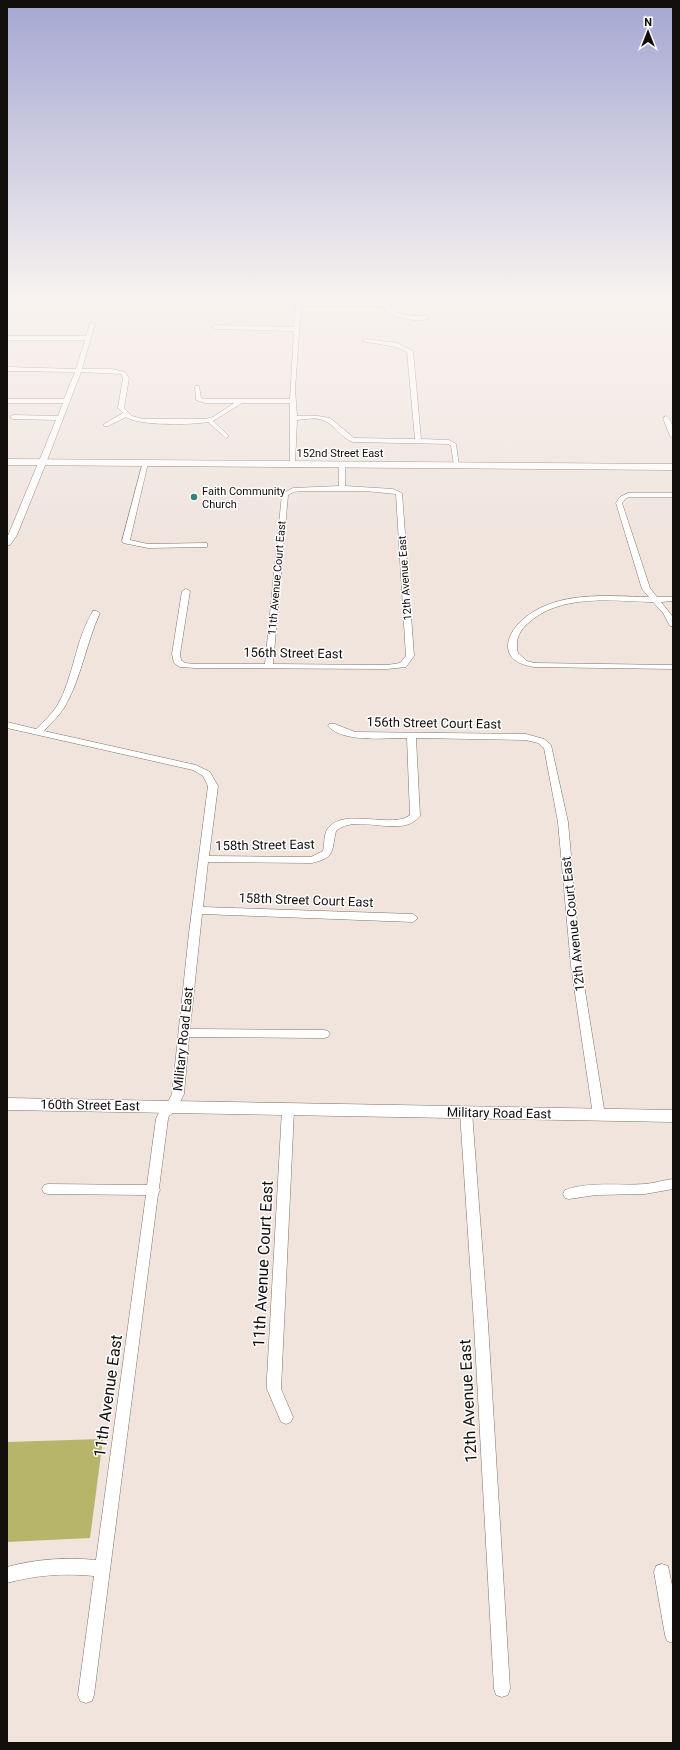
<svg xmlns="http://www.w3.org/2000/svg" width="680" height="1750" viewBox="0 0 680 1750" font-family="Roboto,sans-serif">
<rect width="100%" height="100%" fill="#f0e4dd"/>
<!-- forest -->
<path fill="#b6b56a" d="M103 1439 90 1538 7 1542V1442Z"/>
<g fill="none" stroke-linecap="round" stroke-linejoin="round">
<!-- minor casing -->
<g stroke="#7e736d" stroke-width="1">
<g id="minor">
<path d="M297 296H301V302H383L382 296H387L390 309C401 316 413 316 426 316L429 318C419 324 394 317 385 311L384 306H301L295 389 297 416H318L330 418 354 438 415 439 407 352 396 347 362 341 365 339 397 343 413 351 421 439 449 440 456 444 459 466 454 465 451 446 448 444 353 442C341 438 336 426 325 421 317 417 306 419 297 420L295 464 290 465V403H242L213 421 228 435V437L226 438 208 422C192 425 138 426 126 417L108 426H104V424L123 413 118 408 123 378 121 374 81 372 48 458 17 535 10 545H7V538L56 420 13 419 10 417 13 415 58 416 63 403H7V399H64L75 372 7 371V367L76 369 85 340H7V336H86L90 324 95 323 82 369H112L125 372 129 378 124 408 132 416 143 419H205L213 417 234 403H205L196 400 195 386H199L201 398 205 399H290L294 331 215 329 212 327 215 325 294 327Z"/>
<path d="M666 416C673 420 673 430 673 438L670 436 663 418Z"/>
<path d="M143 462 148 463 130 540 148 544 204 543H207V547L148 548 123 543 122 541Z"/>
<path d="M342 463 345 465V486L393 489 402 493 414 656 406 667 387 669 195 668 180 667 174 663 172 654 182 591 186 589 190 591 180 654 181 660 185 663 195 664H265L282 494 293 488 339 486V465ZM301 491H365L396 494 406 656 400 663 387 665 273 664 288 495 294 492Z"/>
<path d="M628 493H673V497H629L625 499 622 503 650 588 657 597H673V601L661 602 673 617V626H670L663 613 653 602C611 601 559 593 526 625 518 633 515 642 518 653L527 661 534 663 673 665V669L534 667C523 665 508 661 508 646 508 637 514 628 520 622 553 590 606 596 649 597L642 589 616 503 620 497Z"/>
<path d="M93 611H96L100 613C86 643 81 680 64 708 59 716 51 723 44 731L196 765 210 772 218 786 209 856 311 857 323 851C325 844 323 833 329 827 345 808 394 829 410 815L407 738C385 738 343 743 328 726L329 724H335L355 732 526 734 544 739 551 745 568 822 581 966 605 1115 603 1118 599 1120 595 1118 593 1115 571 966 558 822 544 748 538 743 526 740 416 738 420 816C402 840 356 812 336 831 331 852 336 857 312 863L208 862 203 907 413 914 418 918 413 922 202 914 190 1029 324 1030 328 1031 330 1034 328 1037 324 1038 189 1037 184 1094 176 1110 169 1116 168 1119 159 1188 160 1190 158 1194 94 1695 92 1701 86 1703 80 1701 78 1695 94 1576C64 1573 36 1575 7 1583V1567C36 1559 66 1557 96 1560L146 1195 48 1194 44 1193 42 1189 44 1185 48 1184 147 1185 156 1119C160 1107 167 1106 172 1094L189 933 208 786 203 776 193 770 7 728V722L36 729C43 722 51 715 57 706 74 677 75 640 93 611Z"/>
<path d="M288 1105 292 1107 294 1110 281 1389 293 1417 291 1422 286 1424 281 1422 267 1389V1378L282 1110 284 1107Z"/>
<path d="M466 1107 470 1109 472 1112 488 1324 510 1689 508 1695 502 1697 496 1695 494 1689 474 1324 460 1112 462 1109Z"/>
<path d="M673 1179V1189L645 1194 596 1195 569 1199 565 1198 563 1194 565 1190C590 1181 619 1186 645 1184 655 1183 664 1180 673 1179Z"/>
<path d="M662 1564 668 1566 673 1590V1643L667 1641 665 1635 654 1572 656 1566Z"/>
</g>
</g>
<!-- tertiary casing -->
<g stroke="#7e736d" stroke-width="1">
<path id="tertiary" d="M7 1098 673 1110V1122L7 1110Z"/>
</g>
<!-- secondary casing -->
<g stroke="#7e736d" stroke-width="1">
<path id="secondary" d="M7 459 673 464V470L7 465Z"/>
</g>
<!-- minor -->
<use href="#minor" fill="#fff" fill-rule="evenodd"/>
<!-- tertiary -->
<use href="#tertiary" fill="#fff" fill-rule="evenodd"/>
<!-- secondary -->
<use href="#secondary" fill="#fff" fill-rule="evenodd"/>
</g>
<!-- sky -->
<linearGradient id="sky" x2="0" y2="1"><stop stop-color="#a4a7d2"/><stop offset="0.55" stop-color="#f8f3f0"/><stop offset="1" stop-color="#f8f3f0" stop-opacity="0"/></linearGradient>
<rect width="680" height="541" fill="url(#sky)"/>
<!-- markers -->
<circle fill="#3a827f" stroke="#fff" stroke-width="1.5" cx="194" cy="497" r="4"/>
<g text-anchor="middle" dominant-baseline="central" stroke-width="3" stroke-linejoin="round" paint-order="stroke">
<!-- far-street labels -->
<g font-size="11" fill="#110e0b" stroke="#fff">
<text x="340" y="453">152nd Street East</text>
<text transform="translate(277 578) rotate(-85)">11th Avenue Court East</text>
<text transform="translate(405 578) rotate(-94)">12th Avenue East</text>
</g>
<!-- far-poi labels -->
<g font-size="11" fill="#110e0b" stroke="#fff" text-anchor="start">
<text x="202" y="491">Faith Community<tspan x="202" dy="13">Church</tspan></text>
</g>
<!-- street labels -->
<g font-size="13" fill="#110e0b" stroke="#fff">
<text transform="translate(293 653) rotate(1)">156th Street East</text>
<text transform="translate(434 723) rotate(1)">156th Street Court East</text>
<text transform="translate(265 845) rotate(-1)">158th Street East</text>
<text transform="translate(306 900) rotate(2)">158th Street Court East</text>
<text transform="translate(573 924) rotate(-96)">12th Avenue Court East</text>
<text transform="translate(183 1039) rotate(-84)">Military Road East</text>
<text transform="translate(90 1105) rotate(1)">160th Street East</text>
<text transform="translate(499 1113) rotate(1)">Military Road East</text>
</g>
<!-- near-street labels -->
<g font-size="16" fill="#110e0b" stroke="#fff">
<text transform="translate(263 1264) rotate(-87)">11th Avenue Court East</text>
<text transform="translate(108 1396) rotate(-82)">11th Avenue East</text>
<text transform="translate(468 1401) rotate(-93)">12th Avenue East</text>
</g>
</g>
<!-- border -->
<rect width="680" height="1750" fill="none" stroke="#110e0b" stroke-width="16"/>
<!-- north arrow -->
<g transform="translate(648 32)" stroke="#ffffff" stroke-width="3" paint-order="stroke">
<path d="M0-3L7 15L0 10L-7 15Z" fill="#110e0b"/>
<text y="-6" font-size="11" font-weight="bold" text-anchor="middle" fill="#110e0b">N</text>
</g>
</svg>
